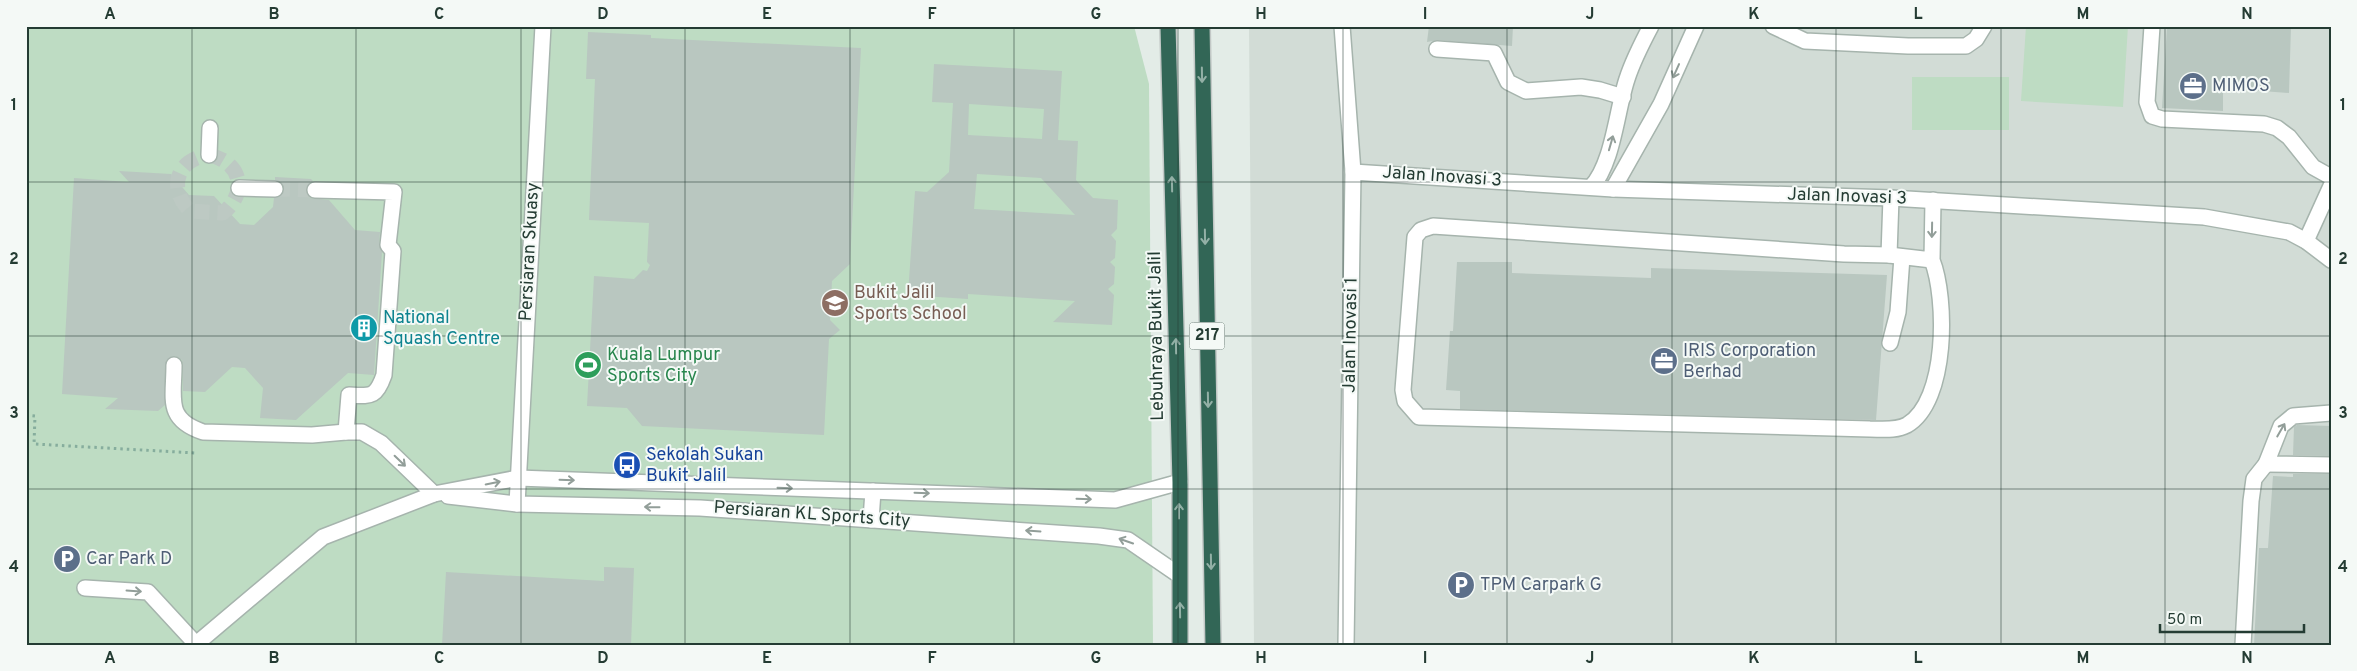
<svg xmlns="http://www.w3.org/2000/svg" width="2357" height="671" viewBox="0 0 2357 671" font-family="Overpass,sans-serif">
<rect width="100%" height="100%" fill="#e3ece7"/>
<!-- built -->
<path fill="#d2dcd6" d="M1249 26H2331V645H1254Z"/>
<!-- green -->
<g fill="#bedcc3">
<path d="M26 26H1134L1149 84 1153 645H26Z"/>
<path d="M2026 26H2128L2123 107 2021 101Z"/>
<rect x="1912" y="77" width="97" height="53"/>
</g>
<!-- building -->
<g fill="#b9c7c0" fill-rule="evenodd">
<path d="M1429 26H1513L1512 46 1438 40 1427 42Z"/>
<path d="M2167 26H2291L2289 93 2223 88V111L2162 108Z"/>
<path d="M588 32 651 35V38L861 48 850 264 832 281 830 320 840 330 829 339 824 435 642 426 627 408 587 406 594 276 634 279 643 270 647 271 650 265 647 262 649 223 589 220 595 79H586Z"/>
<path d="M934 64 1062 71 1058 140 1078 141 1076 180 1093 198 1118 200 1117 229 1111 235 1116 241 1115 258 1110 262 1115 267 1114 284 1108 289 1114 295 1112 325 1053 322 1075 301 968 294V299L908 295 915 191 927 192 949 172 953 103 932 102ZM969 104 1044 109 1042 139 968 135ZM977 174 1041 178 1075 215 974 209Z"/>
<path d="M119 171 171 174 189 195 214 196 240 224 254 225 273 207 274 198 283 193V185L275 180V177L311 179 313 181 307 185 306 189 310 198 329 200 355 230 380 232 379 244 382 252 374 375 348 373 296 420 260 418 263 388 245 368 232 367 205 392 183 391V365L182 360 175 356 166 361 165 405 158 411 105 409 118 398 62 394 74 178 129 182Z"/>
<path d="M1457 262H1512V273L1651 278V268L1887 275 1876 420 1460 409V391L1446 390 1450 331H1453Z"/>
<path d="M2297 425 2331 426V456L2293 455 2294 427Z"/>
<path d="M2293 474H2331V645H2254L2259 548H2268L2273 476 2293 477Z"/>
<path d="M604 567 634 568 631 645H442L446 572 604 581Z"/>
</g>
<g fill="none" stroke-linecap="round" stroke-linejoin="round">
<!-- minor-tunnel -->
<g stroke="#bdc9c3" stroke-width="15" stroke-dasharray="15 8" stroke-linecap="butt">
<path d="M209 155C242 162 248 193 223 213L190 211C167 188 177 159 209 155Z"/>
<path d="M275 189 315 190"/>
</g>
<!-- minor casing -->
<g stroke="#a6b4ad" stroke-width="18">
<g id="minor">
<path d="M1342 26 1353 172 1346 645"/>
<path d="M1773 26 1805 41 1908 46H1966L1976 39 1984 26"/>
<path d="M2152 26 2147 102 2152 116 2162 119 2264 124 2277 128 2289 137 2313 167 2331 177"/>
<path d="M1437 49 1494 53 1508 82 1526 91 1581 87 1600 90 1623 97"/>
<path d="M209 155 210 128"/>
<path d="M1353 172 1613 189 1891 198 2204 217 2289 232 2306 241 2331 260"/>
<path d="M1591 187C1613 165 1617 108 1627 79 1633 60 1642 43 1651 26"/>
<path d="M239 188 275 189"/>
<path d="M1613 189 1661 104 1696 26"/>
<path d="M315 190 394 192 388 245 393 251 384 375C376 398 371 396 349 395L346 432"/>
<path d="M2306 241 2331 186"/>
<path d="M1889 255 1891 198"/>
<path d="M1932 260 1889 255 1844 254 1433 226 1421 230 1415 237 1403 390 1405 401 1419 417 1870 429C1882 429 1896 431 1907 425 1948 401 1947 298 1932 260L1933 200"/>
<path d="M1890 343 1898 312 1902 257"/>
<path d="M174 365C174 399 165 419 203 432L312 435 346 432H362L381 443 434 494"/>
<path d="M2331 413 2293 416 2281 426 2266 464 2331 465"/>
<path d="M448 496 517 504 700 508 1099 536 1128 540 1179 575"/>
<path d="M517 504 543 26"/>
<path d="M871 520 873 491"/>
<path d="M85 588 148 592 196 644"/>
<path d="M195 645 323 537 434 494 518 478 1115 500 1180 482"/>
<path d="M2243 645 2251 501 2254 479 2266 464"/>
</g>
</g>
<!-- highway casing -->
<g stroke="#c2c8c6" stroke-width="18">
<g id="highway">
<path d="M1168 26 1180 482V645"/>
<path d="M1202 26 1213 645"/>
</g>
</g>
<!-- path -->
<path stroke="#86ad9d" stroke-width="3" stroke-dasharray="2.5 4" stroke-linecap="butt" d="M26 415 35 416 34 444 196 453"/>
<!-- minor -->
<use href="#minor" stroke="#fff" stroke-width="15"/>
<!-- highway -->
<use href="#highway" stroke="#326656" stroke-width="15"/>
</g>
<!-- one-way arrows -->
<defs><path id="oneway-shaft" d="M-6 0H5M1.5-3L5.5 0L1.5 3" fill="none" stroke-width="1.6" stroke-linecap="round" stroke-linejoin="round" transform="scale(1.25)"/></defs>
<g stroke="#929e99">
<use href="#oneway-shaft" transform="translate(1676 71) rotate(114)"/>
<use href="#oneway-shaft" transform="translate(1611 143) rotate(-74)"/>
<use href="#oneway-shaft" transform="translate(1932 230) rotate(91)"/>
<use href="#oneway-shaft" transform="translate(2281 430) rotate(-60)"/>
<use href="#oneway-shaft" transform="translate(400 461) rotate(44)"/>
<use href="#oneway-shaft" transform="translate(567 480) rotate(2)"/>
<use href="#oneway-shaft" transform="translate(493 483) rotate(-11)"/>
<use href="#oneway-shaft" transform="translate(785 488) rotate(2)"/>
<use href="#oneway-shaft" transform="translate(922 493) rotate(2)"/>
<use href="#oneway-shaft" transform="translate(1084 499) rotate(2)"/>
<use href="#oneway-shaft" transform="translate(652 507) rotate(-179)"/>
<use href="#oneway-shaft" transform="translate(1033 531) rotate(-176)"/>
<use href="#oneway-shaft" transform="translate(1126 541) rotate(-161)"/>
<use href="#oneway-shaft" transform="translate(134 591) rotate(4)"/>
</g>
<g stroke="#93b0a6">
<use href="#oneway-shaft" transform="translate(1202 75) rotate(89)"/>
<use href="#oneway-shaft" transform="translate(1172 184) rotate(-91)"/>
<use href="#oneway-shaft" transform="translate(1205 237) rotate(89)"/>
<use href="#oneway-shaft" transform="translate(1176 346) rotate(-91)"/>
<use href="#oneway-shaft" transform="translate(1208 400) rotate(89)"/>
<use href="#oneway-shaft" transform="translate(1179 511) rotate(-90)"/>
<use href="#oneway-shaft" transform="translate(1211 562) rotate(89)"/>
<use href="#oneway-shaft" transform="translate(1180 610) rotate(-91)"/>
</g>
<!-- grid -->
<path fill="none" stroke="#243c33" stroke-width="1" stroke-opacity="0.55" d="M192 26V645M356 26V645M521 26V645M685 26V645M850 26V645M1014 26V645M1178 26V645M1343 26V645M1507 26V645M1672 26V645M1836 26V645M2001 26V645M2165 26V645M26 182H2331M26 336H2331M26 489H2331"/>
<!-- icons -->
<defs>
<g id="office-disc" transform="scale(1.4375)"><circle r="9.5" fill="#5c6f8a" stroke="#f4f9f6"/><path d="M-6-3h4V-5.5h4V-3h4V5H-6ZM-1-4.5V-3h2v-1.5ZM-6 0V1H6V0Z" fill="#fff"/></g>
<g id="school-disc" transform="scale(1.4375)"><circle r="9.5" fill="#8d6e63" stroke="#f4f9f6"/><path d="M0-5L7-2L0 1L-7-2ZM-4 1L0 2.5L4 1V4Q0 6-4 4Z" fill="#fff"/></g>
<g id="building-disc" transform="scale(1.4375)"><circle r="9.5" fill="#0f9aa8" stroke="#f4f9f6"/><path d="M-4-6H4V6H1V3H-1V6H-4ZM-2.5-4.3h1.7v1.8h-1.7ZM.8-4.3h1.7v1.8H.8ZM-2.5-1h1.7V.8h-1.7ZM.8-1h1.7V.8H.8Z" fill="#fff"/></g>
<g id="stadium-disc" transform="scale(1.4375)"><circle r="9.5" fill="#2e9e5b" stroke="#f4f9f6"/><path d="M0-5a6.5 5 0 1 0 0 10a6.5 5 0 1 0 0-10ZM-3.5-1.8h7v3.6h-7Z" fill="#fff"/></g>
<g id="bus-disc" transform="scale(1.4375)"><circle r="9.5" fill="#1a4fb4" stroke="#f4f9f6"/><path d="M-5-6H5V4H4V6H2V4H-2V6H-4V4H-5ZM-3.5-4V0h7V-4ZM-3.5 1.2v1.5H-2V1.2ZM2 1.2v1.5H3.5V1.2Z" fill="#fff"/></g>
<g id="parking-disc" transform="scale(1.4375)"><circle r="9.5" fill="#5c6f8a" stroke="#f4f9f6"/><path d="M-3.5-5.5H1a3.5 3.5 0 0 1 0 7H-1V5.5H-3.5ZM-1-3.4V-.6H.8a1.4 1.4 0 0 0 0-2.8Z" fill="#fff"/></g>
</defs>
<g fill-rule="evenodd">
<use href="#office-disc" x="2193" y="86"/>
<use href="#school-disc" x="835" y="303"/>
<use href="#building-disc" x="364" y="328"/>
<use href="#office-disc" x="1664" y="361"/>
<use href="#stadium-disc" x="588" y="365"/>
<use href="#bus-disc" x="627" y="465"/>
<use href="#parking-disc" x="67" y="559"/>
<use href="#parking-disc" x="1461" y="585"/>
</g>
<g text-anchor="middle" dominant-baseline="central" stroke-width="4" stroke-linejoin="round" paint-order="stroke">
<!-- shield labels -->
<rect fill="#f4f9f6" stroke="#62756e" stroke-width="1" x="1189.5" y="322.5" width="35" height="27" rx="4"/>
<g font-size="16" font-weight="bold" fill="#243c33">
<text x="1207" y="336">217</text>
</g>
<!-- service labels -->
<g font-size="18" fill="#4e5e75" stroke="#f4f9f6" text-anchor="start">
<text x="2212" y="86">MIMOS</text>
<text x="1683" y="351">IRIS Corporation<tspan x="1683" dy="21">Berhad</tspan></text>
<text x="86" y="559">Car Park D</text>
<text x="1480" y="585">TPM Carpark G</text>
</g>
<!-- street labels -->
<g font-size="18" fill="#243c33" stroke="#f4f9f6">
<text transform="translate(1442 177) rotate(4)">Jalan Inovasi 3</text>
<text transform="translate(1847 197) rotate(2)">Jalan Inovasi 3</text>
<text transform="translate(530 252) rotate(-87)">Persiaran Skuasy</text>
<text transform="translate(1351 335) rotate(-89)">Jalan Inovasi 1</text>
<text transform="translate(1157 336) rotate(-91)">Lebuhraya Bukit Jalil</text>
<text transform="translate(812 515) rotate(4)">Persiaran KL Sports City</text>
</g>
<!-- education labels -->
<g font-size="18" fill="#785e54" stroke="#f4f9f6" text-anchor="start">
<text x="854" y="293">Bukit Jalil<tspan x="854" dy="21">Sports School</tspan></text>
</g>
<!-- culture labels -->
<g font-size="18" fill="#0d838f" stroke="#f4f9f6" text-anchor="start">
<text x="383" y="318">National<tspan x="383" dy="21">Squash Centre</tspan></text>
</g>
<!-- leisure labels -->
<g font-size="18" fill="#27864d" stroke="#f4f9f6" text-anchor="start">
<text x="607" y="355">Kuala Lumpur<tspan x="607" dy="21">Sports City</tspan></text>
</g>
<!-- transit labels -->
<g font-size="18" fill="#164399" stroke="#f4f9f6" text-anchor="start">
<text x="646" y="455">Sekolah Sukan<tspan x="646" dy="21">Bukit Jalil</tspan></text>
</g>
</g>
<!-- border -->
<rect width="2357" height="671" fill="none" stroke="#f4f9f6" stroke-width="55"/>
<!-- scale -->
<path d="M2160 624v8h144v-8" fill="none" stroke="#243c33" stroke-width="2.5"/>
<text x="2167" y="624" font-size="15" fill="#243c33" stroke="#f4f9f6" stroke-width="4" paint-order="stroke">50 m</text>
<rect x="28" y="28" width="2302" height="616" fill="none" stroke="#243c33" stroke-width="2"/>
<g font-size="16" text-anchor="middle" font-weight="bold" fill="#243c33">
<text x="110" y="19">A</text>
<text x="274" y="19">B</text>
<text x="439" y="19">C</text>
<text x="603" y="19">D</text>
<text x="767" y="19">E</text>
<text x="932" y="19">F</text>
<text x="1096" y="19">G</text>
<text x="1261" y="19">H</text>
<text x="1425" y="19">I</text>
<text x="1590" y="19">J</text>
<text x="1754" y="19">K</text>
<text x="1918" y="19">L</text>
<text x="2083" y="19">M</text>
<text x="2247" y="19">N</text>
<text x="14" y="110">1</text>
<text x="2343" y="110">1</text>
<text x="14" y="264">2</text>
<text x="2343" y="264">2</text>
<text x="14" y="418">3</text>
<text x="2343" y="418">3</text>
<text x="14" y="572">4</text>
<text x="2343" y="572">4</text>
<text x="110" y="663">A</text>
<text x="274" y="663">B</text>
<text x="439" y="663">C</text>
<text x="603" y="663">D</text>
<text x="767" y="663">E</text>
<text x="932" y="663">F</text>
<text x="1096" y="663">G</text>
<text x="1261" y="663">H</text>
<text x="1425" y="663">I</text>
<text x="1590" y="663">J</text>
<text x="1754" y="663">K</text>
<text x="1918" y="663">L</text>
<text x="2083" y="663">M</text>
<text x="2247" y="663">N</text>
</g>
</svg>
